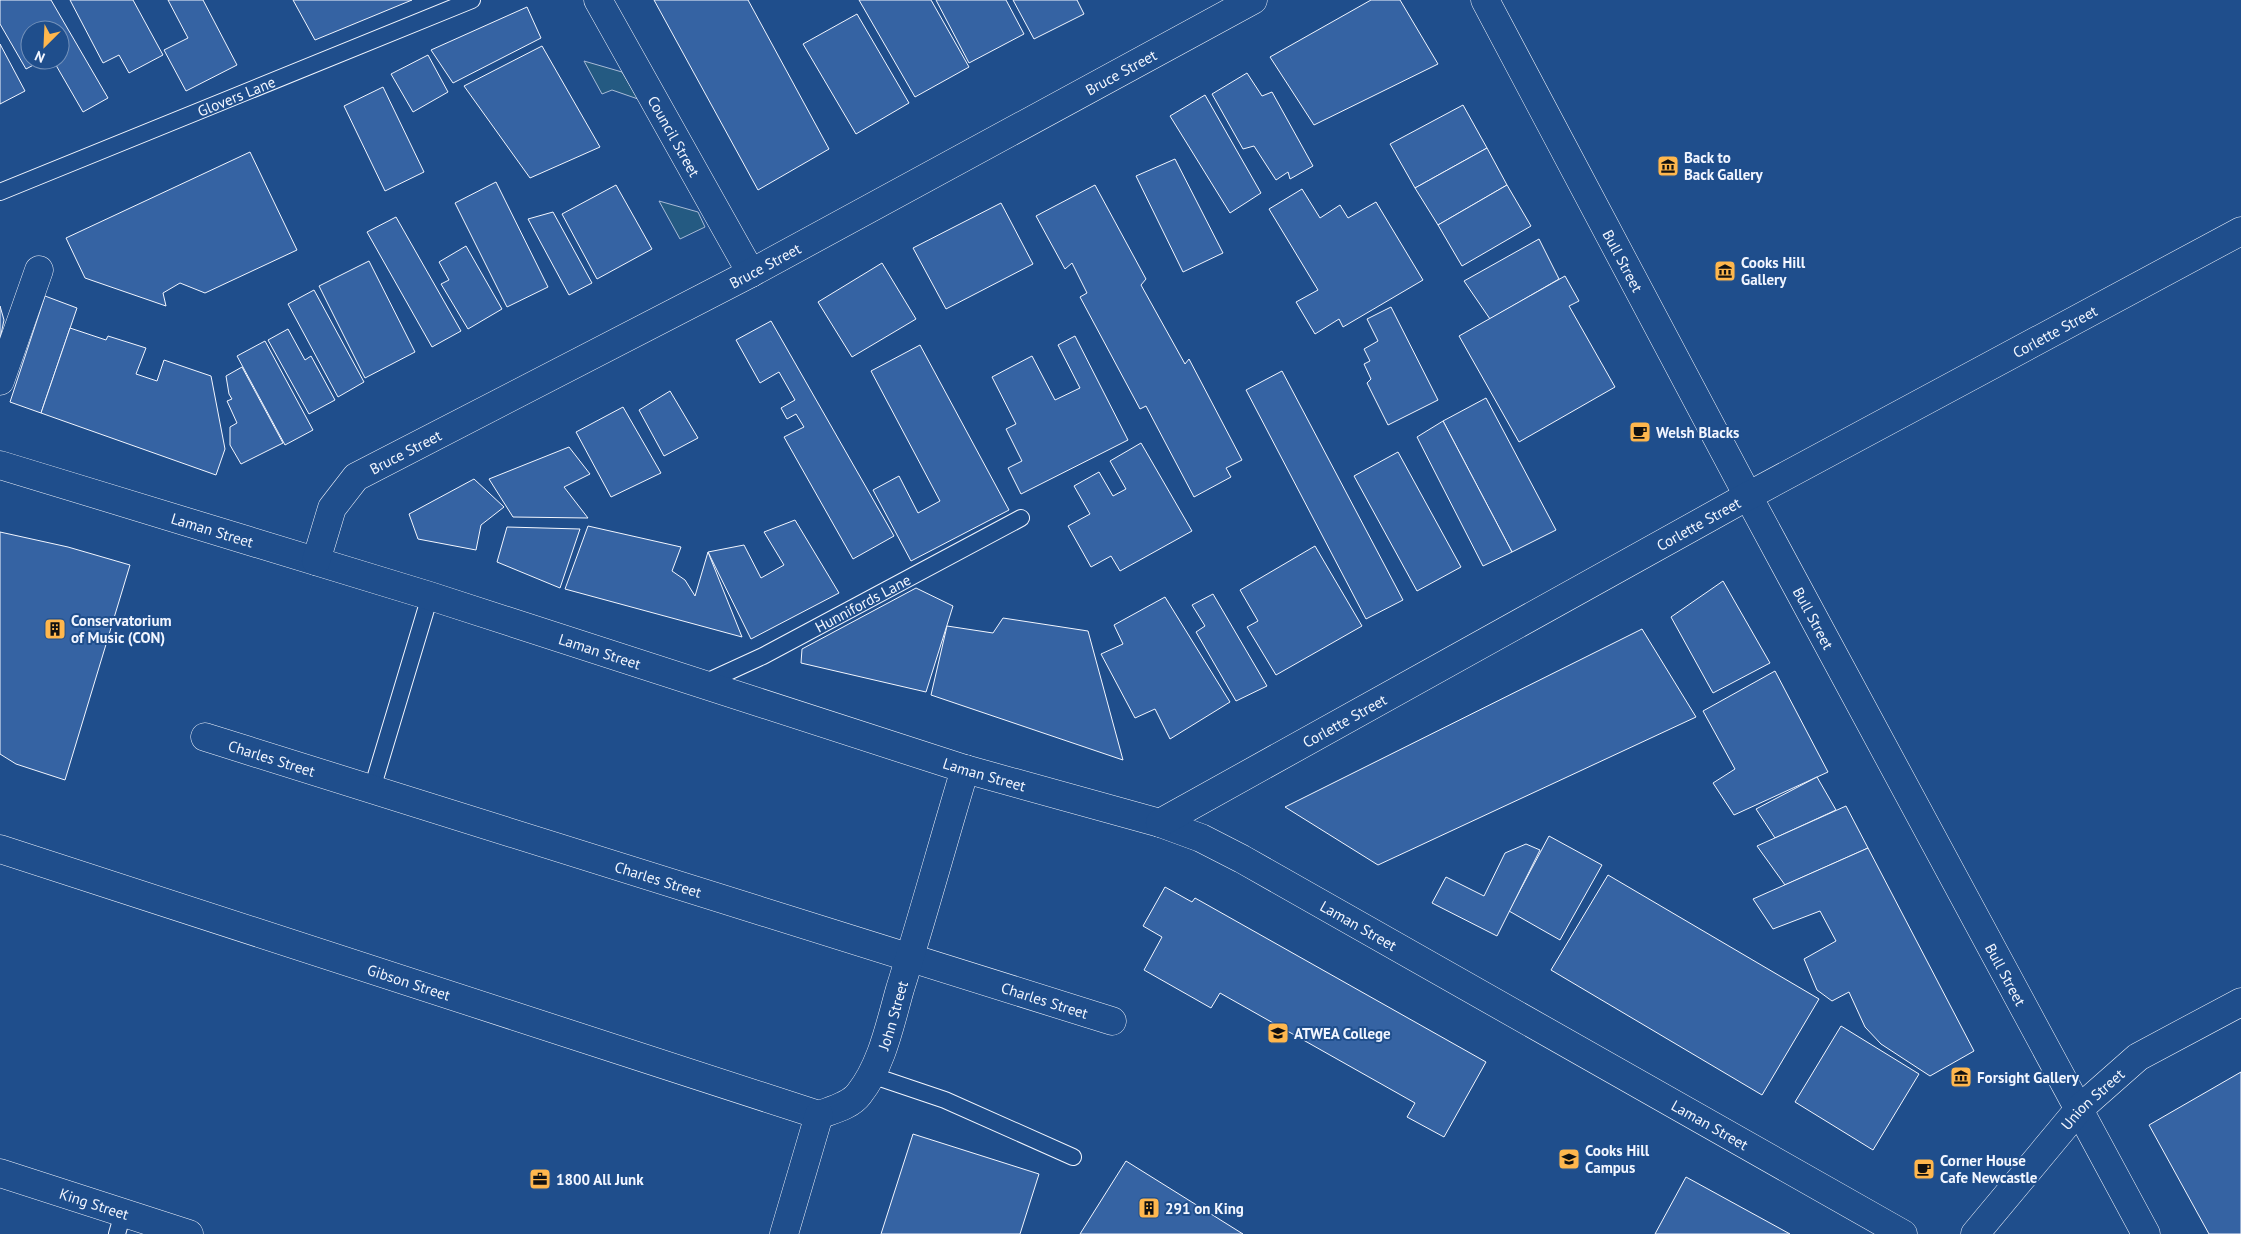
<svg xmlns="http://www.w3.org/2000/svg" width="2241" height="1234" viewBox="0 0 2241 1234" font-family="'PT Sans',sans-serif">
<rect width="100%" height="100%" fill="#1f4e8c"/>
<!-- green -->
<g fill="#245a82" stroke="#a8bbd7">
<path d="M584 61 622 72 638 99 612 90 602 94Z"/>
<path d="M659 201 698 212 705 227 680 239Z"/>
</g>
<!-- building -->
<g fill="#3563a3" stroke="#f2f6ff">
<path d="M0 0H51L108 98 83 112 53 60H60V30H30V60H43L26 69 0 24Z"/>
<path d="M70 0H133L163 55 129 73 119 55 103 63Z"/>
<path d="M168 0H203L237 65 186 91 164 50 188 38Z"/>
<path d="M293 0H412L315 40Z"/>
<path d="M654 0H748L829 149 758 190Z"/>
<path d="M859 0H931L969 67 915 97Z"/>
<path d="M936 0H1006L1024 34 969 63Z"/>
<path d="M1013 0H1077L1084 14 1034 39Z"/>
<path d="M1371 0H1400L1438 64 1314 125 1270 57Z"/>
<path d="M527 7 541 38 453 83 431 50Z"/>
<path d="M857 14 909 103 856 134 803 44Z"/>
<path d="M0 44 25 91 0 104Z"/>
<path d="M542 46 600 147 530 178 464 86Z"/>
<path d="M428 55 448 92 413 112 391 74Z"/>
<path d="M1247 73 1262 96 1272 92 1313 166 1290 179 1288 172 1276 180 1254 146 1243 149 1212 94Z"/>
<path d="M383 87 424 172 385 191 344 106Z"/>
<path d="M1205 95 1261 193 1230 213 1170 116Z"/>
<path d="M1463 105 1487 148 1415 188 1390 144Z"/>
<path d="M1487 148 1507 185 1438 225 1415 188Z"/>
<path d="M250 152 297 250 205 293 180 283 163 293 166 306 85 278 66 238Z"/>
<path d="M1175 159 1223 253 1183 272 1136 176Z"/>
<path d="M496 182 548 287 507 307 455 203Z"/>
<path d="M616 185 652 249 597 279 562 214Z"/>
<path d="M1095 185 1146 279 1141 285 1185 364 1189 359 1242 460 1226 468 1231 477 1194 497 1146 406 1140 409 1080 297 1087 293 1072 263 1065 269 1036 216Z"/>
<path d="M1507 185 1531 226 1462 266 1438 225Z"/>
<path d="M1302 189 1320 218 1340 205 1348 218 1376 202 1423 280 1343 327 1339 319 1315 334 1296 302 1318 290 1269 209Z"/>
<path d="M1001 203 1033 264 946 309 913 248Z"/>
<path d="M553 212 592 283 569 295 528 219Z"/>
<path d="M396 217 461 331 432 347 367 232Z"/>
<path d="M1539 239 1559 279 1490 319 1464 281Z"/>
<path d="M466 246 502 309 468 329 441 284 449 280 439 262Z"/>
<path d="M369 261 415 352 365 378 319 286Z"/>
<path d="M882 263 916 319 852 357 818 302Z"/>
<path d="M1565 276 1579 301 1569 306 1615 387 1519 442 1459 336Z"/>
<path d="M314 290 364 382 338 397 288 304Z"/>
<path d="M45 296 77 308 41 413 10 402Z"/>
<path d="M0 306 4 320 0 339Z"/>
<path d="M1391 307 1438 400 1388 425 1367 383 1371 379 1364 364 1370 361 1364 349 1378 341 1367 319Z"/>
<path d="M771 321 894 536 853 559 784 437 804 427 796 414 787 419 781 408 795 400 779 372 760 383 736 340Z"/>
<path d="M70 328 106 340 108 336 146 348 136 374 157 381 164 360 211 376 225 449 216 475 41 413Z"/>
<path d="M288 329 305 360 311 356 335 400 309 414 268 340Z"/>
<path d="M1075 336 1128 440 1021 494 1008 468 1022 461 1006 429 1016 424 992 377 1032 356 1055 400 1080 388 1058 345Z"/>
<path d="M265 341 313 430 285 445 237 356Z"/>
<path d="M920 345 1009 510 911 561 873 490 899 476 918 513 940 501 871 371Z"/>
<path d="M242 367 283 443 241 464 230 445V427L237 423 227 401 232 399 229 394 226 376Z"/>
<path d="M1282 371 1403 600 1366 619 1246 390Z"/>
<path d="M670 391 698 438 664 456 639 410Z"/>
<path d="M1486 398 1556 530 1512 552 1443 421Z"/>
<path d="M623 407 661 473 611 497 576 432Z"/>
<path d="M1443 421 1512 552 1483 566 1417 437Z"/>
<path d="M1141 443 1192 531 1120 571 1111 556 1091 567 1068 526 1090 514 1074 486 1099 472 1113 496 1126 489 1110 461Z"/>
<path d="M569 447 590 474 564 487 588 518 513 517 489 479Z"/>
<path d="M1398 452 1461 567 1417 591 1354 476Z"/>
<path d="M474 479 504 507 481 525 476 550 418 539 409 514Z"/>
<path d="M795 520 839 593 751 639 708 552 744 545 761 578 784 565 764 532Z"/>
<path d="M588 526 681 547 672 571 685 580 695 596 708 552 742 637 565 589Z"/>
<path d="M507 527 580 529 560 588 497 562Z"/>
<path d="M0 532 68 547 130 565 65 780 16 764 0 754Z"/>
<path d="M1315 546 1362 626 1276 675 1247 627 1258 621 1240 590Z"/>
<path d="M1723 581 1770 663 1713 693 1671 617Z"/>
<path d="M916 588 953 606 926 692 801 663 802 649Z"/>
<path d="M1213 594 1267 686 1236 701 1196 632 1205 626 1192 605Z"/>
<path d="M1165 597 1230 702 1170 739 1155 709 1135 718 1101 654 1123 644 1114 625Z"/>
<path d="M1003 618 1088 631 1123 760 931 695 947 626 993 633Z"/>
<path d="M1642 629 1696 717 1378 865 1285 807Z"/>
<path d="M1775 671 1828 772 1734 815 1713 783 1735 769 1703 711Z"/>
<path d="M1817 777 1836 810 1775 838 1756 809Z"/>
<path d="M1846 806 1868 848 1785 885 1757 846Z"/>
<path d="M1549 836 1602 865 1560 940 1509 911Z"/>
<path d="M1526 844 1540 850 1497 936 1432 903 1446 877 1484 896 1505 853Z"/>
<path d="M1868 848 1974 1051 1930 1076 1881 1044 1865 1027 1849 992 1832 1001 1817 990 1804 959 1836 941 1820 911 1773 929 1753 899Z"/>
<path d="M1608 875 1819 999 1762 1095 1551 970Z"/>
<path d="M1165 887 1192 902 1195 898 1486 1062 1444 1137 1407 1117 1415 1103 1220 993 1211 1008 1144 970 1162 937 1143 926Z"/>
<path d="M1841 1026 1919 1074 1873 1150 1795 1102Z"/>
<path d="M2241 1072V1234H2209L2149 1125Z"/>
<path d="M913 1134 1039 1174 1020 1234H881Z"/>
<path d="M1126 1161 1243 1234H1080Z"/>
<path d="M1686 1177 1790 1234H1655Z"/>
</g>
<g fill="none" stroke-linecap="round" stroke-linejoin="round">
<!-- service casing -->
<g stroke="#f2f6ff" stroke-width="18">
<g id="service">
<path id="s1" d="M0 192 472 0"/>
<path id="s2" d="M702 684 763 656 1021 518"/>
<path d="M372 789 430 596"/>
<path d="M871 1075 945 1100 1073 1157"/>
<path d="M117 1234 123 1213"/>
</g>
</g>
<!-- minor casing -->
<g stroke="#f2f6ff" stroke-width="29">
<g id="minor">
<path id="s3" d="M598 0 751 273"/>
<path id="s4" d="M1485 0 1748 496 2146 1234"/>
<path d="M0 381 39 270"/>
<path id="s5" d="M0 465 430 596 965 769 1160 823 1201 838 1242 859 1903 1234"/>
<path id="s6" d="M316 561 332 508 356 477 751 273 1253 0"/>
<path id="s7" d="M205 737 1112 1021"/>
<path id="s8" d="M1160 823 1748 496 2241 231"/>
<path id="s9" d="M0 849 819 1115"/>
<path id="s10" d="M819 1115C832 1110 850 1106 859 1094 882 1065 890 1024 900 989 923 916 943 842 965 769"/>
<path d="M784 1234 819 1115"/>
</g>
</g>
<!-- secondary casing -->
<g stroke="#f2f6ff" stroke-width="29">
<g id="secondary">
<path id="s11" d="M0 1173 189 1234"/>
<path id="s12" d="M1975 1234 2079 1109 2138 1057 2241 1002"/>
</g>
</g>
<!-- service -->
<use href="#service" stroke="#1f4e8c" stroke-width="16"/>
<!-- minor -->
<use href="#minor" stroke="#1f4e8c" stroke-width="28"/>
<!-- secondary -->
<use href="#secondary" stroke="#1f4e8c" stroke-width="28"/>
</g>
<!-- icons -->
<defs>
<g id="museum-square" transform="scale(1.125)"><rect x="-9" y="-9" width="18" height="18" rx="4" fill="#ffb74d" stroke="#1f4e8c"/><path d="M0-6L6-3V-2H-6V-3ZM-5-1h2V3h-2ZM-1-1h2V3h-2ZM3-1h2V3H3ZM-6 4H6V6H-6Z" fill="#111"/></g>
<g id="cafe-square" transform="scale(1.125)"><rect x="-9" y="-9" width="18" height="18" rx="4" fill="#ffb74d" stroke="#1f4e8c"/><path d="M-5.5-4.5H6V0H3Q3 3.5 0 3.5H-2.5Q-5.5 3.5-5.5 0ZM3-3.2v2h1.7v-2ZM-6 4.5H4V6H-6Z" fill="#111"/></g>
<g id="building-square" transform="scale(1.125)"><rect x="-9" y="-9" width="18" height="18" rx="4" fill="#ffb74d" stroke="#1f4e8c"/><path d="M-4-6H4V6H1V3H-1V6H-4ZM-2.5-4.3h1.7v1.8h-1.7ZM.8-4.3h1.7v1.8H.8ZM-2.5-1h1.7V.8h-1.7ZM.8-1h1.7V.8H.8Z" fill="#111"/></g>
<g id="school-square" transform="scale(1.125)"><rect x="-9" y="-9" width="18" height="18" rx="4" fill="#ffb74d" stroke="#1f4e8c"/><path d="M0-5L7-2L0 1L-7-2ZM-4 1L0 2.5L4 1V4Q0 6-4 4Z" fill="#111"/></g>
<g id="office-square" transform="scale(1.125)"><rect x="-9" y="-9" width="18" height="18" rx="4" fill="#ffb74d" stroke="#1f4e8c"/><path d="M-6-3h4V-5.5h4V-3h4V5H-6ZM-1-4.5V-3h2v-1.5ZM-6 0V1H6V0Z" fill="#111"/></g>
</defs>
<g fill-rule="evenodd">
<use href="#museum-square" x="1668" y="166"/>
<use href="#museum-square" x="1725" y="271"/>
<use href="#cafe-square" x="1640" y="432"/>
<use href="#building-square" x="55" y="629"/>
<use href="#school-square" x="1278" y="1033"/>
<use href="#museum-square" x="1961" y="1077"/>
<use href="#school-square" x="1569" y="1159"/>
<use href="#cafe-square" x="1924" y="1169"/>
<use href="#office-square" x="540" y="1179"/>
<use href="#building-square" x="1149" y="1208"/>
</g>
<g text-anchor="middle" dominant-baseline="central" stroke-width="4" stroke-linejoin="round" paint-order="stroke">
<!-- street labels -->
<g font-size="15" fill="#f2f6ff" stroke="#1f4e8c">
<text stroke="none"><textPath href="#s6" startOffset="960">Bruce Street</textPath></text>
<text stroke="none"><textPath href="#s1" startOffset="255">Glovers Lane</textPath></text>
<text stroke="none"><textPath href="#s3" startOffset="156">Council Street</textPath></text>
<text stroke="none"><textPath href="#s4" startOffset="295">Bull Street</textPath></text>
<text stroke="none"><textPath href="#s6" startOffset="555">Bruce Street</textPath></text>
<text stroke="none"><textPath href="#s8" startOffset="1021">Corlette Street</textPath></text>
<text stroke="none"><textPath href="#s6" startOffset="150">Bruce Street</textPath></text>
<text stroke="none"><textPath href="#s8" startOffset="616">Corlette Street</textPath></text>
<text stroke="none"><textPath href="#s5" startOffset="222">Laman Street</textPath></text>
<text stroke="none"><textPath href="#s2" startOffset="180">Hunnifords Lane</textPath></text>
<text stroke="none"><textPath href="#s4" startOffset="700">Bull Street</textPath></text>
<text stroke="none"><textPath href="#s5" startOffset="628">Laman Street</textPath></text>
<text stroke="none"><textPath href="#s8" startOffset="211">Corlette Street</textPath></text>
<text stroke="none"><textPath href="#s7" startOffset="70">Charles Street</textPath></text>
<text stroke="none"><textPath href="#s5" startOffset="1032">Laman Street</textPath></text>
<text stroke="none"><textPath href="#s7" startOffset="475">Charles Street</textPath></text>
<text stroke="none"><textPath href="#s5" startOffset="1438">Laman Street</textPath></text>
<text stroke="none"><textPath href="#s4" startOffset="1105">Bull Street</textPath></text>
<text stroke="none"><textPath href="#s9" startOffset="430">Gibson Street</textPath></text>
<text stroke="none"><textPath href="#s7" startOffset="880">Charles Street</textPath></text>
<text stroke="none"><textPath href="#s10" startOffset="132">John Street</textPath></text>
<text stroke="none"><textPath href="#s12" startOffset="179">Union Street</textPath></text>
<text stroke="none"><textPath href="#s5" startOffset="1842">Laman Street</textPath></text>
<text stroke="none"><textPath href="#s11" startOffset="99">King Street</textPath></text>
</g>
<!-- poi labels -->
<g font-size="15" font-weight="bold" fill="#f2f6ff" stroke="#1f4e8c" text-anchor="start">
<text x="1684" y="157">Back to<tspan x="1684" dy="17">Back Gallery</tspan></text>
<text x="1741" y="262">Cooks Hill<tspan x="1741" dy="17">Gallery</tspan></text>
<text x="1656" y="432">Welsh Blacks</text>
<text x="71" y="620">Conservatorium<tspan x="71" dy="17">of Music (CON)</tspan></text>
<text x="1294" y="1033">ATWEA College</text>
<text x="1977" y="1077">Forsight Gallery</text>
<text x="1585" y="1150">Cooks Hill<tspan x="1585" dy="17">Campus</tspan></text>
<text x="1940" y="1160">Corner House<tspan x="1940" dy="17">Cafe Newcastle</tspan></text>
<text x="556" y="1179">1800 All Junk</text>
<text x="1165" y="1208">291 on King</text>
</g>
</g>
<!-- north arrow -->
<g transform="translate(45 45) rotate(204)"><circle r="24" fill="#1f4e8c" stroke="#7391ba"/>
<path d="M0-4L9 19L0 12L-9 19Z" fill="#ffb74d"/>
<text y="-8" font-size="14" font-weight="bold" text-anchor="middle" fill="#f2f6ff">N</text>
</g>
</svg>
